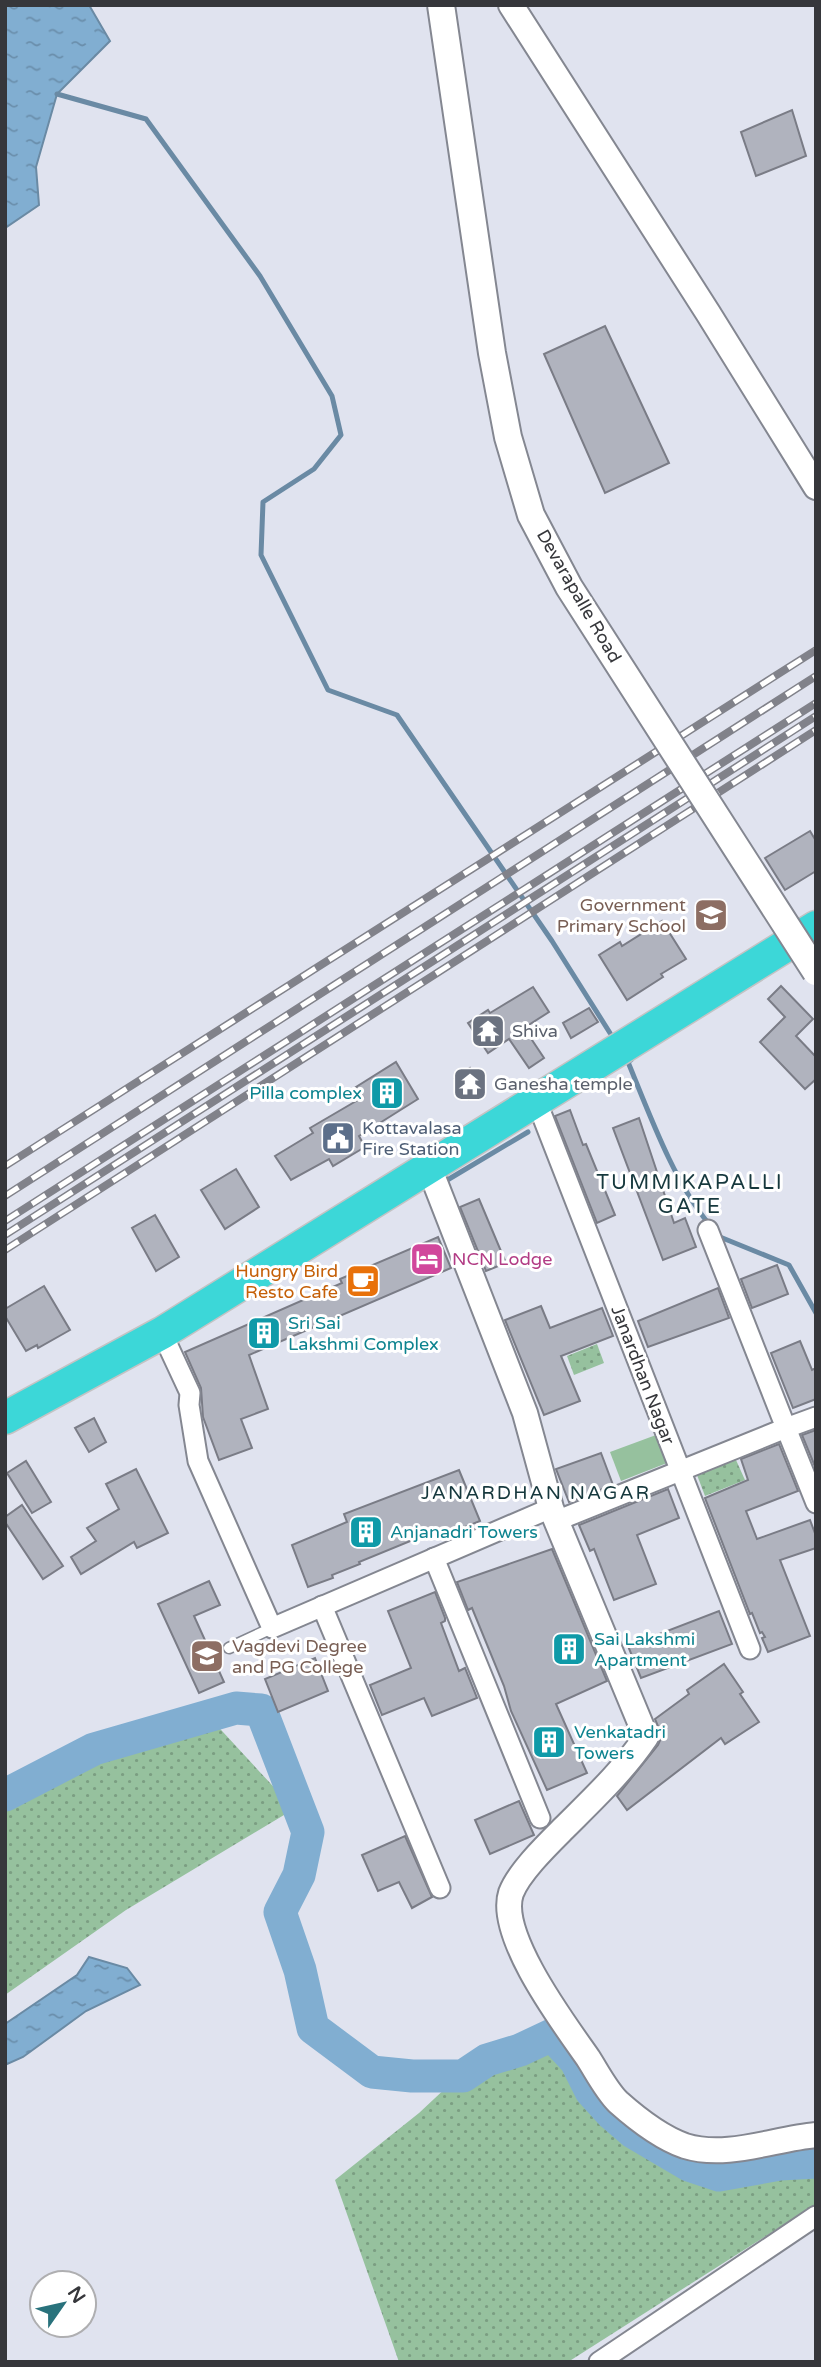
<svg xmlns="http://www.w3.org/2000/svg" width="821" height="2367" viewBox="0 0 821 2367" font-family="'Varela Round',sans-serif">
<defs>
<pattern id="grass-dots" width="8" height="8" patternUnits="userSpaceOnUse" patternTransform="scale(1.75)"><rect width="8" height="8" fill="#96c19e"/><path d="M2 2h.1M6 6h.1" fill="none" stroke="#7b9e82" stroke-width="1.8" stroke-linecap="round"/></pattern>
<pattern id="water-ripples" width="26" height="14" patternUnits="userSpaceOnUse" patternTransform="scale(1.75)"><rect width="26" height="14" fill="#81aed1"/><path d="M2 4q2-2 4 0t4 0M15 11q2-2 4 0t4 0" fill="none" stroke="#6a8eab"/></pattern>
</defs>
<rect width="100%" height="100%" fill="#e0e3ef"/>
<!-- grass -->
<g fill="url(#grass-dots)">
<path d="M597 1344 604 1363 574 1375 567 1356Z"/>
<path d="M736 1460 745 1480 705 1496 697 1475Z"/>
<path d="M199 1706 294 1809 126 1910 5 1995V1792Z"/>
<path d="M550 2021 589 2097 620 2126 656 2154 681 2168 725 2183 770 2172 816 2166V2204L568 2362H399L335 2180 419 2113 480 2056Z"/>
</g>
<!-- pitch -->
<path fill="#96c19e" d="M656 1435 667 1463 621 1481 610 1452Z"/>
<!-- water -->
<g fill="url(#water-ripples)" stroke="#6a8aa4" stroke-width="2">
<path d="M5 5H89L110 41 57 94 36 167 39 205 5 228Z"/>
<path d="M89 1957 127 1968 140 1985 86 2011 23 2057 5 2065V2024L77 1975Z"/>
</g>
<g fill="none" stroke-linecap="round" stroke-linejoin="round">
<!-- stream -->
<g stroke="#6a8aa4" stroke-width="5">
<path d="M57 94 146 119 260 276 332 396 341 435 314 469 263 502 261 555 328 690 397 715 552 941 610 1033"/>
<path d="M631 1060 628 1062C649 1113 674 1182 709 1224"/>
<path d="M444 1182 528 1132"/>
<path d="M720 1237 789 1265 816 1313"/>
</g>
<!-- river -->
<path stroke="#81aed1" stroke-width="33" d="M5 1795 94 1749 236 1708 261 1710 308 1832 299 1875 280 1912 300 1970 313 2028 372 2072 412 2076H463L487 2060 520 2050 552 2035 576 2061 591 2091 612 2114 633 2132 689 2165 719 2175 780 2164 816 2162"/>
</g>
<!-- building -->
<g fill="#b0b3be" stroke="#7a7c86" stroke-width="2">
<path d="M792 110 806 156 756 176 741 132Z"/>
<path d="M605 326 669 463 605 493 544 354Z"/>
<path d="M810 831 816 841V871L785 890 765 858Z"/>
<path d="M662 921 686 959 661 974 663 977 627 1000 599 955 620 942 622 946Z"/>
<path d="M781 986 813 1019 796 1036 816 1057V1079L805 1089 760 1042 785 1017 768 999Z"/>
<path d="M533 987 549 1012 524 1028 544 1058 529 1068 509 1039 488 1053 468 1023 488 1010 490 1013Z"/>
<path d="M589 1008 598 1022 571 1038 563 1023Z"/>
<path d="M396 1062 418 1099 359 1136 365 1147 333 1166 329 1159 291 1180 275 1156 313 1133 310 1128 363 1097 356 1087Z"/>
<path d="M470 1068 484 1088 469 1099 455 1079Z"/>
<path d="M570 1110 583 1145 586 1144 615 1215 597 1223 555 1116Z"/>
<path d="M639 1118 674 1223 685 1218 696 1247 663 1260 613 1128Z"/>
<path d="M236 1169 259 1207 225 1229 201 1190Z"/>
<path d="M479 1199 506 1263 486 1271 460 1207Z"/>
<path d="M155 1215 179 1257 156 1271 132 1228Z"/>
<path d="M438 1237 451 1268 249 1355 268 1409 241 1419 252 1448 219 1460 203 1417 201 1388 185 1352 342 1283 340 1279Z"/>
<path d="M777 1265 788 1294 752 1308 741 1279Z"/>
<path d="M44 1286 70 1330 38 1348 37 1345 26 1351 5 1316V1309Z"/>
<path d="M718 1288 729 1318 648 1347 638 1321Z"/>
<path d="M541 1306 550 1328 602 1308 613 1336 561 1356 580 1401 544 1415 505 1320Z"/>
<path d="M800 1341 812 1370 816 1368V1399L793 1408 771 1353Z"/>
<path d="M94 1418 106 1442 89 1452 75 1428Z"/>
<path d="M816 1430V1469L802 1435Z"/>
<path d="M779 1444 798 1491 746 1511 757 1539 810 1520 816 1536V1548L780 1560 810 1636 768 1652 762 1638 765 1637 762 1632 760 1633 752 1613 750 1614 705 1498 748 1480 741 1459Z"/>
<path d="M601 1453 613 1485 569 1502 556 1469Z"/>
<path d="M26 1461 51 1502 32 1513 7 1473Z"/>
<path d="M136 1469 168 1533 137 1548 134 1542 81 1574 71 1557 96 1541 87 1528 119 1509 106 1484Z"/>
<path d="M459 1470 480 1521 440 1537 437 1530 359 1562 360 1564 332 1575 333 1578 308 1587 292 1545 347 1522 344 1514Z"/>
<path d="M668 1489 679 1518 637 1535 656 1584 614 1600 594 1549 590 1551 579 1525Z"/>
<path d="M22 1505 63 1566 43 1579 5 1522V1517Z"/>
<path d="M552 1549 607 1681 556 1704 587 1773 547 1790 511 1711 504 1686 472 1608 468 1610 457 1582Z"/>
<path d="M209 1581 220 1605 194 1616 224 1682 199 1693 158 1604Z"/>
<path d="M435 1592 445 1618V1621L441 1623 459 1671 465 1668 477 1698 432 1716 424 1698 382 1715 370 1685 411 1668 388 1611Z"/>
<path d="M719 1611 732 1644 641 1678 628 1646Z"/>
<path d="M315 1658 328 1691 278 1712 265 1679Z"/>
<path d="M724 1664 743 1692 740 1694 759 1722 725 1744 721 1738 627 1810 617 1796 658 1745 662 1736 655 1719 689 1694 687 1690Z"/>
<path d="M519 1801 534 1835 490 1854 475 1820Z"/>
<path d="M405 1836 432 1897 412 1908 399 1882 378 1891 362 1855Z"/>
</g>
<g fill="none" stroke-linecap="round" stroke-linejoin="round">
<!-- service casing -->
<g stroke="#848791" stroke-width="13">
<path id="service" d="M229 1648 272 1628"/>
</g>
<!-- minor casing -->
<g stroke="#848791" stroke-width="23">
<g id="minor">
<path d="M536 1100 750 1649"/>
<path d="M162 1333 190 1393 189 1405 198 1461 272 1628 551 1508"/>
<path d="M816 1417 786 1428 816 1503"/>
<path d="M556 1521 786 1428 708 1230"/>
<path d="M434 1558 540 1818"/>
<path d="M322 1606 440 1888"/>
<path d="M599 2362 816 2216"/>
</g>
</g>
<!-- tertiary casing -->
<g stroke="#848791" stroke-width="28">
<g id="tertiary">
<path d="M511 5 708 313 816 487"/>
<path d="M429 1167 525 1413 551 1508 646 1737C623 1771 593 1799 564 1828 548 1844 519 1872 511 1893 497 1935 565 2025 588 2058 597 2072 606 2090 618 2102 636 2118 662 2138 685 2146 727 2159 773 2139 816 2135"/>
</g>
</g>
<!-- trunk casing -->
<g stroke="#c3c3c4" stroke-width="35">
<path id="trunk" d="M5 1418 162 1333 816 927"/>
</g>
<!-- service -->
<use href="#service" stroke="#fff" stroke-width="10"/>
<!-- minor -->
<use href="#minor" stroke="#fff" stroke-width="19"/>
<!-- tertiary -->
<use href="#tertiary" stroke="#fff" stroke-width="24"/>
<!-- trunk -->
<use href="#trunk" stroke="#3cd7d8" stroke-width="32"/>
<!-- rail casing -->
<g stroke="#81828a" stroke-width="8">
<g id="rail">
<path d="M5 1166 816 650"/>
<path d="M5 1196 816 676"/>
<path d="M5 1221 816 703"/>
<path d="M5 1235 816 716"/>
<path d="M5 1250 816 730"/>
</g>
</g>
<!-- rail -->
<use href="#rail" stroke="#fff" stroke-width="5" stroke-dasharray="16" stroke-linecap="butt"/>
<!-- secondary-bridge casing -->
<g stroke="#848791" stroke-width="30" stroke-linecap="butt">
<path id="secondary-bridge" d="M441 5 492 353 508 437 531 515 569 587 816 972"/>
</g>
<!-- secondary-bridge -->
<use href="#secondary-bridge" stroke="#fff" stroke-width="26"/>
</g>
<!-- icons -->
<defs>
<g id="school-square" transform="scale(1.75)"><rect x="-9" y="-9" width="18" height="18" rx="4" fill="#8d6e63" stroke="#fff"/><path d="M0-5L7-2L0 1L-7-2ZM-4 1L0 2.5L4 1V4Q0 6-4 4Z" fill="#fff"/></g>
<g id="temple-square" transform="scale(1.75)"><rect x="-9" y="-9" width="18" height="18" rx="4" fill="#6b7280" stroke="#fff"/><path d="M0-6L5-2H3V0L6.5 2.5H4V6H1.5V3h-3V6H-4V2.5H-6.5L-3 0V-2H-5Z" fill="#fff"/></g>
<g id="building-square" transform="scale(1.75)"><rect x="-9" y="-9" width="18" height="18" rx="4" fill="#0f9aa8" stroke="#fff"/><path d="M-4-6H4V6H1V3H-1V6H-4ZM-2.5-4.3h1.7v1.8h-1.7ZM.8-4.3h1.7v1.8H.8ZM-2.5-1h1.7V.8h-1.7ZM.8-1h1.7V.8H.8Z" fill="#fff"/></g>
<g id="civic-square" transform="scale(1.75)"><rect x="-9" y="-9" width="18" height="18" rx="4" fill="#5c6f8a" stroke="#fff"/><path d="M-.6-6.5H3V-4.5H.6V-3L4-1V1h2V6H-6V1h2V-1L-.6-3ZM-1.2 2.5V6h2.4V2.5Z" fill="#fff"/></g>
<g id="hotel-square" transform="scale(1.75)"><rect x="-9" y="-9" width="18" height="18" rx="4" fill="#d1479c" stroke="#fff"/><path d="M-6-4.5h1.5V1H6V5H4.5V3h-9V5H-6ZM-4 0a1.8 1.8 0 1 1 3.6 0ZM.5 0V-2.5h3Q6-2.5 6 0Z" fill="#fff"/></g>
<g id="cafe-square" transform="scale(1.75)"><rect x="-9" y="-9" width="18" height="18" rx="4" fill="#e8710a" stroke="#fff"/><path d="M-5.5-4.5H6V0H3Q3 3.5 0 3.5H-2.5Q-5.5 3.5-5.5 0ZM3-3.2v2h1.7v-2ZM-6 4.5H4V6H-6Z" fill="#fff"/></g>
<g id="university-square" transform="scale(1.75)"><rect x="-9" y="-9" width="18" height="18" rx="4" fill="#8d6e63" stroke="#fff"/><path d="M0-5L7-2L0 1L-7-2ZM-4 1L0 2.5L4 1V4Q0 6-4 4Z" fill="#fff"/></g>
</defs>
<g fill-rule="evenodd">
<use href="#school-square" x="711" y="915"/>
<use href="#temple-square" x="488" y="1031"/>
<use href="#temple-square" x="470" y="1084"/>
<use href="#building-square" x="387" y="1093"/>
<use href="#civic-square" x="338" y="1138"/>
<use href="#hotel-square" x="427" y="1259"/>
<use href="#cafe-square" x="363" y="1281"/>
<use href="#building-square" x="264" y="1333"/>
<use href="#building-square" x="366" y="1532"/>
<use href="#building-square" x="569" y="1649"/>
<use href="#university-square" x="207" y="1656"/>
<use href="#building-square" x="549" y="1742"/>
</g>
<g text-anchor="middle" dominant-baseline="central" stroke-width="6" stroke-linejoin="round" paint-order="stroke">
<!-- street labels -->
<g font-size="18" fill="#36373b" stroke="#fff">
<text transform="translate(579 596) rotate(60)">Devarapalle Road</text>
<text transform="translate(643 1375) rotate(69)">Janardhan Nagar</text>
</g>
<!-- education labels -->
<g font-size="18" fill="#785e54" stroke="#fff" text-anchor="end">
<text x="686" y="905">Government<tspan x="686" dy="21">Primary School</tspan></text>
<text x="232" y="1646" text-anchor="start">Vagdevi Degree<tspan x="232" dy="21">and PG College</tspan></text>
</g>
<!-- worship labels -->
<g font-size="18" fill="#5b616d" stroke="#fff" text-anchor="start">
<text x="512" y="1031">Shiva</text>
<text x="494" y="1084">Ganesha temple</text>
</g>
<!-- culture labels -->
<g font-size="18" fill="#0d838f" stroke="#fff" text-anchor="start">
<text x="362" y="1093" text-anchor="end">Pilla complex</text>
<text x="288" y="1323">Sri Sai<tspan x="288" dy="21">Lakshmi Complex</tspan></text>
<text x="390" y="1532">Anjanadri Towers</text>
<text x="594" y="1639">Sai Lakshmi<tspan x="594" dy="21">Apartment</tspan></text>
<text x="574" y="1732">Venkatadri<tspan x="574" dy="21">Towers</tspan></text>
</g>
<!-- service labels -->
<g font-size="18" fill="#4e5e75" stroke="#fff" text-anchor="start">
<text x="362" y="1128">Kottavalasa<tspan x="362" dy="21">Fire Station</tspan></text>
</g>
<!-- hotel labels -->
<g font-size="18" fill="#b23c85" stroke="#fff" text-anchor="start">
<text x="452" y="1259">NCN Lodge</text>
</g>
<!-- food labels -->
<g font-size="18" fill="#c56008" stroke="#fff" text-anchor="end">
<text x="338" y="1271">Hungry Bird<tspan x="338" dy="21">Resto Cafe</tspan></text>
</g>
<!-- neighbourhood labels -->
<g font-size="19" letter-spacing="2" fill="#16383d" stroke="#fff">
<text x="536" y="1493">JANARDHAN NAGAR</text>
</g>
<!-- quarter labels -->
<g font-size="21" letter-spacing="2" fill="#16383d" stroke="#fff">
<text x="690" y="1182">TUMMIKAPALLI<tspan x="690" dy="24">GATE</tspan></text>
</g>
</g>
<!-- border -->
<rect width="821" height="2367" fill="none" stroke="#36373b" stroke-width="14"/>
<!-- north arrow -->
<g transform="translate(63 2304) rotate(56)"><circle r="33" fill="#ffffff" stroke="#afafb1" stroke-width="2"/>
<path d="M0-5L12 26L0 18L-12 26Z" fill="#29727c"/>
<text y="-10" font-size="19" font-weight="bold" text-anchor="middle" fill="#36373b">N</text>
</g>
</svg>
